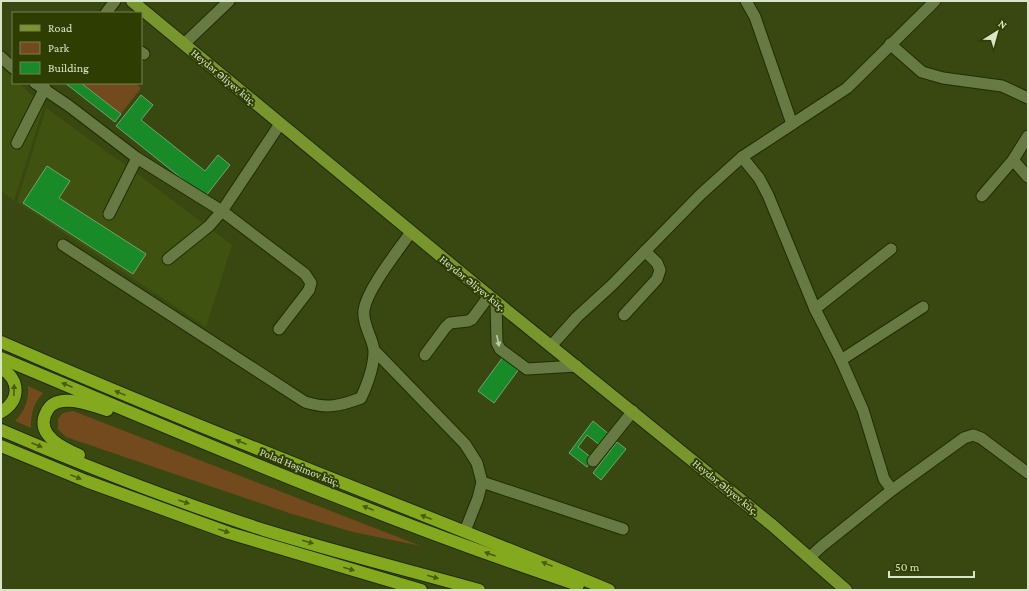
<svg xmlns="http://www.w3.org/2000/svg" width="1029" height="591" viewBox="0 0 1029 591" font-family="'Crimson Pro',serif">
<rect width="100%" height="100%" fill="#384810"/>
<!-- built -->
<g fill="#3f5210">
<path d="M1 66 13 78V83H19L44 106 14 201 1 191Z"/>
<path d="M46 108 131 169 232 245 206 327 17 202Z"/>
</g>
<!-- green -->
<g fill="#734a1e">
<path d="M81 83H135L141 88 121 114Z"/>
<path d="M28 386 43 393C33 404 31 413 31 428L15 421C25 411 29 400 28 386Z"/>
<path d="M73 411 421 546 353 532 289 513 66 437 58 429V419L63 413Z"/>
</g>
<!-- building -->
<g fill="#198a28" stroke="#74a174">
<path d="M65 83H81L121 114 115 122Z"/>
<path d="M141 95 153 105 141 120 205 171 218 155 230 165 205 197 116 126Z"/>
<path d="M47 166 70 181 59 198 146 254 133 274 23 203Z"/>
<path d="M503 357 519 369 494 403 478 391Z"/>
<path d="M593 421 610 435 601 446 587 435 578 447 593 459 587 467 569 453Z"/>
<path d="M617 442 626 449 601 480 593 473Z"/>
</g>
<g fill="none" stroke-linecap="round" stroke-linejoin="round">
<!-- minor casing -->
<g stroke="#212d03" stroke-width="13">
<g id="minor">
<path d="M746 1 755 17 792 124"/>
<path d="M106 13 115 1"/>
<path d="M184 44 229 1"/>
<path d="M890 44 922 72 943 78 1002 86 1028 98"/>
<path d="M141 52 144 54"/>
<path d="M1 57 13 68"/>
<path d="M35 83 69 106 137 158 222 211 305 274 311 283 309 290 279 329"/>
<path d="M17 143 45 88"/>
<path d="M742 157 759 178 768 195 815 309 841 360 863 410 884 479 892 490"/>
<path d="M1013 160 1028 177"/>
<path d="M982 196 1013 160 1028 136"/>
<path d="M109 214 137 158"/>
<path d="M63 245 305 402C327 409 340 406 361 398 367 385 374 367 374 351 374 341 362 324 364 310 367 289 398 251 411 232"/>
<path d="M168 259 209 226 222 211 280 124"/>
<path d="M496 303 497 343 500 349 527 369 577 366"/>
<path d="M815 309 891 249"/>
<path d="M624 315 657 279 660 270 657 263 645 251"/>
<path d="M551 346 577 317 612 285 701 194 742 157 847 88 935 1"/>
<path d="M375 351 465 444 477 463 482 482 478 498 465 531"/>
<path d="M425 355 445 328 450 323 468 321 472 319 489 296"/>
<path d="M841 360 923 307"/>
<path d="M593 461 633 411"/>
<path d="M482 482 623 529"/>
<path d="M810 557 822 546 892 490 964 438 973 435 981 438 1028 473"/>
</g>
</g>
<!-- major casing -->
<g stroke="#212d03" stroke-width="14">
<path id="major" d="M132 1 489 296 772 525 846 590"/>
</g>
<!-- highway casing -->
<g stroke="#212d03" stroke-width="14">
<g id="highway">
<path d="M1 342C202 430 407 507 609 590"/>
<path d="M1 358C192 438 382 520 578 585"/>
<path d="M1 368C20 380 21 400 1 412"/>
<path d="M1 430C87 467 175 501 264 530 335 552 408 570 479 590"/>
<path d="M1 446 86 481 229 533 421 590"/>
<path d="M79 455C63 448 37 436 45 415 48 408 51 404 58 402 73 398 92 405 107 410"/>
</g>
</g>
<!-- minor -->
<use href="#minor" stroke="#677a43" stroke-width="11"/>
<!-- major -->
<use href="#major" stroke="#78962d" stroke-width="12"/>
<!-- highway -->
<use href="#highway" stroke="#84a91f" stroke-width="12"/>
</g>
<!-- one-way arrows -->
<defs><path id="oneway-solid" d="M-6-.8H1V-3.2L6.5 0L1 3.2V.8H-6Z"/></defs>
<use fill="#bccaa6" href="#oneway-solid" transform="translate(498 341) rotate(78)"/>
<g fill="#485d0b">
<use href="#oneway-solid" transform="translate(67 385) rotate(-157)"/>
<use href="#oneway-solid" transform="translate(14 390) rotate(-88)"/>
<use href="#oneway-solid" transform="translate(120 393) rotate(-158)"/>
<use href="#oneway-solid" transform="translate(241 442) rotate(-158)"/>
<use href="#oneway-solid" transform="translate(37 445) rotate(23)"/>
<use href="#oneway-solid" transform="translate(76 477) rotate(22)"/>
<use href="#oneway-solid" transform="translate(184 502) rotate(19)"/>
<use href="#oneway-solid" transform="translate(368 508) rotate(-158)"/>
<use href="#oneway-solid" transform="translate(426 517) rotate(-159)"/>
<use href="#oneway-solid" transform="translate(224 531) rotate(19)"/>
<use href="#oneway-solid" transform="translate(308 542) rotate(16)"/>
<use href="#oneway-solid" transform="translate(490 554) rotate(-160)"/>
<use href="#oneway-solid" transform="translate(547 564) rotate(-158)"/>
<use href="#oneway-solid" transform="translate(349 569) rotate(16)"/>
<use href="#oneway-solid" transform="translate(433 577) rotate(16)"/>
</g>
<g text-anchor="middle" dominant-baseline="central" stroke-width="4" stroke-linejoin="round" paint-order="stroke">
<!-- street labels -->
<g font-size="11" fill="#d9e5c7" stroke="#2e3d02">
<text transform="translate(224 77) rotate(40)">Heydər Əliyev küç.</text>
<text transform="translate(473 283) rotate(39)">Heydər Əliyev küç.</text>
<text transform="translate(300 467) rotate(22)">Polad Həşimov küç.</text>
<text transform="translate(726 487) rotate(39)">Heydər Əliyev küç.</text>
</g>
</g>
<!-- border -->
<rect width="1029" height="591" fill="none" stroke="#d9e5c7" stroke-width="4"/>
<!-- legend -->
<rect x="12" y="12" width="130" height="72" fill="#2e3d02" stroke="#728051"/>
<rect x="20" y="25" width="20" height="6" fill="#78962d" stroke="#728051"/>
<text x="48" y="32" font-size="12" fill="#d9e5c7">Road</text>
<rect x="20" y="42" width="20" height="12" fill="#734a1e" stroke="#728051"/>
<text x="48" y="52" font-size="12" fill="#d9e5c7">Park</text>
<rect x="20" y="62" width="20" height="12" fill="#198a28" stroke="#728051"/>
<text x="48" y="72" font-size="12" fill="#d9e5c7">Building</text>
<!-- north arrow -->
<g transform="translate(997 32) rotate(37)" stroke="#2e3d02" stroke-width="3" paint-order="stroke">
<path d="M0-3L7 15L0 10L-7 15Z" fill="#d9e5c7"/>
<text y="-6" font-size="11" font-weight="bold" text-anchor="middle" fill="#d9e5c7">N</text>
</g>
<!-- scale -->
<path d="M889 571v6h85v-6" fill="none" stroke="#d9e5c7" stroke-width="2"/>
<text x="895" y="571" font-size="12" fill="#d9e5c7" stroke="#2e3d02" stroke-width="3" paint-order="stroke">50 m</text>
</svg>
